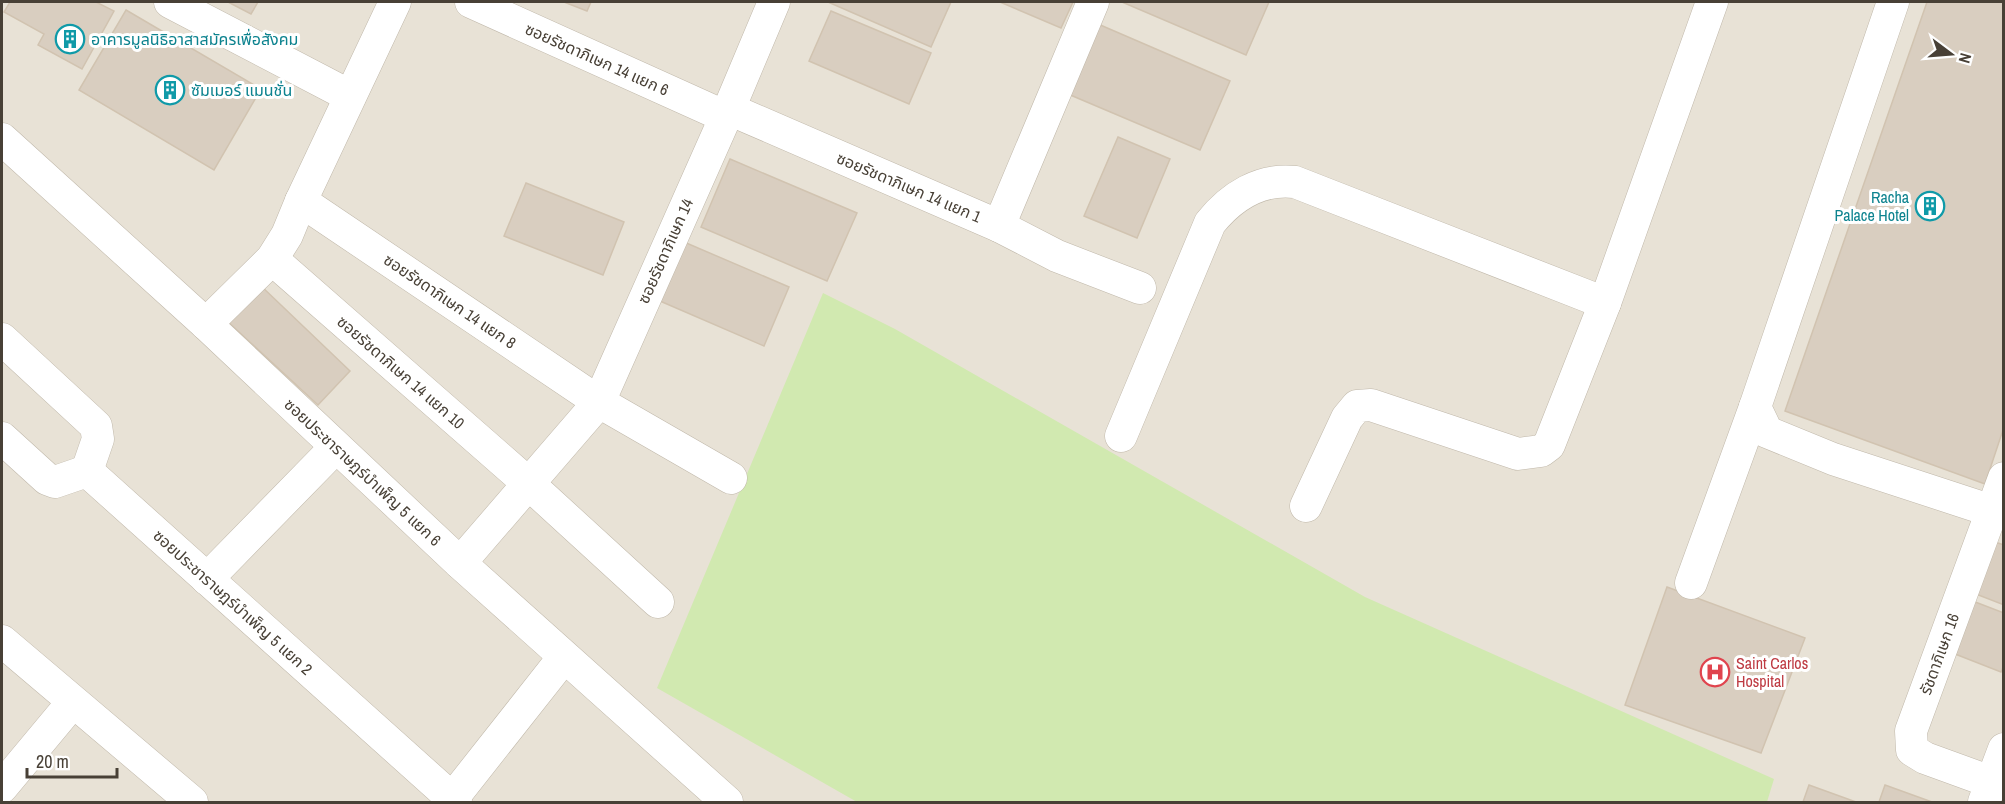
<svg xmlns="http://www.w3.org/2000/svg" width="2005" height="804" viewBox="0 0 2005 804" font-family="'Archivo Narrow','Noto Sans Thai',sans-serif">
<rect width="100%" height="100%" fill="#f4f0e8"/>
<!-- residential -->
<rect fill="#e8e2d6" x="2" y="2" width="2001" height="800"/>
<!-- green -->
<path fill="#d1e9b0" d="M823 293 895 329 1365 597 1774 779 1767 802H857L657 688Z"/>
<!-- building -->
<g fill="#d9cec0" stroke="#d1c3b0" stroke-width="1.5">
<path d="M10 2H96L114 11 82 69 38 45 44 34 4 12Z"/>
<path d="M228 2H258L251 14Z"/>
<path d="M564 2H591L587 11Z"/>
<path d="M828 2H951L931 47Z"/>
<path d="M1000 2H1073L1061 28Z"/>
<path d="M1122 2H1269L1246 55Z"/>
<path d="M1927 2H2004V427L1985 484 1785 411Z"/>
<path d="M126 10 261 89 214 170 79 90Z"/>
<path d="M831 11 931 53 909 104 809 61Z"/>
<path d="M1098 24 1230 81 1200 150 1068 94Z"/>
<path d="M1118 137 1170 159 1137 238 1084 216Z"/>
<path d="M730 159 857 213 827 281 701 227Z"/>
<path d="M526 183 624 222 603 275 504 236Z"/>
<path d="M684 242 789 287 764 346 660 301Z"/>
<path d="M259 284 350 371 318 405 226 320Z"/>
<path d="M1995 542 2004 545V605L1976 594Z"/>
<path d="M1667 587 1805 638 1761 753 1625 705Z"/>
<path d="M1970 600 2004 613V665L2001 672 1950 652Z"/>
<path d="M1809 785 1856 802H1803Z"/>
<path d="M1885 785 1932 802H1879Z"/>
</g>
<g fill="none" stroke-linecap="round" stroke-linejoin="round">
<!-- minor casing -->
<g stroke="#c0b8aa" stroke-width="33">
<g id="minor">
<path d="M170 2 350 96"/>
<path d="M471 2 724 116"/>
<path d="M1893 2 1755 407 1767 432 1833 459 1992 511"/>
<path d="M729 109 999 226 1093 2"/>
<path d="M2 139 206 324 460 563 727 802"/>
<path d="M301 201 599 402 731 478"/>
<path d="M999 226 1057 256 1140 288"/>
<path d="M272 259 529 484 658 602"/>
<path d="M206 324 272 259 287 235 301 201 395 2"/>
<path d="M2 339 96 426 98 439 87 471"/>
<path d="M1121 436 1210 223C1231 197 1260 178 1295 182L1605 303 1712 2"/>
<path d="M2 438 47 479 55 482 87 471"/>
<path d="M87 471 456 802"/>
<path d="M1306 506 1347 418 1357 406 1371 405 1518 454 1541 451 1549 445 1605 303"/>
<path d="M460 563 599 402 729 109 774 2"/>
<path d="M207 579 336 447"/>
<path d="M1691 583 1755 407"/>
<path d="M2 641 192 802"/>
<path d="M1991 782 1925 758 1912 750 1911 731 2004 478"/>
<path d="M2 787 72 703"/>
<path d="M452 799 564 657"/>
<path d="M1984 802 2004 749"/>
</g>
</g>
<!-- minor -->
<use href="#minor" stroke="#fff" stroke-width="32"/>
</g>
<!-- icons -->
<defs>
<g id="building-ring" transform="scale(1.5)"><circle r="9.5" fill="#fff" stroke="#0f9aa8" stroke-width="1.5"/><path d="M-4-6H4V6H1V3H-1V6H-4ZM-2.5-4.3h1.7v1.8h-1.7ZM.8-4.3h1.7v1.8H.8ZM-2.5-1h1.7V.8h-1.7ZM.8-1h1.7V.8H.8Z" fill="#0f9aa8"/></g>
<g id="hospital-ring" transform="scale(1.5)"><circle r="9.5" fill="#fff" stroke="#e0444e" stroke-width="1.5"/><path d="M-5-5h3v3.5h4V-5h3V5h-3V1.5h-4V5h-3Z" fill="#e0444e"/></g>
</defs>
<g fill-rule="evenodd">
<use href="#building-ring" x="70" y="39"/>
<use href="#building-ring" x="170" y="90"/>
<use href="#building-ring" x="1930" y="206"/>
<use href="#hospital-ring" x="1715" y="672"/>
</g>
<g text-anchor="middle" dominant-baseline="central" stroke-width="6" stroke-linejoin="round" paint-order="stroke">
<!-- culture labels -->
<g font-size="16" fill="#0d838f" stroke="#fff" text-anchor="start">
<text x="91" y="39">อาคารมูลนิธิอาสาสมัครเพื่อสังคม</text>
<text x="191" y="90">ซัมเมอร์ แมนชั่น</text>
<text x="1909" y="197" text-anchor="end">Racha<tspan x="1909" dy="18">Palace Hotel</tspan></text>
</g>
<!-- street labels -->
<g font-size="16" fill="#484036" stroke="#fff">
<text transform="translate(597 59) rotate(24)">ซอยรัชดาภิเษก 14 แยก 6</text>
<text transform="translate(909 187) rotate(23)">ซอยรัชดาภิเษก 14 แยก 1</text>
<text transform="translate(665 251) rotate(-66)">ซอยรัชดาภิเษก 14</text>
<text transform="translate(450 301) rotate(34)">ซอยรัชดาภิเษก 14 แยก 8</text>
<text transform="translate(401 372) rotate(41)">ซอยรัชดาภิเษก 14 แยก 10</text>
<text transform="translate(363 472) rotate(43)">ซอยประชาราษฎร์บำเพ็ญ 5 แยก 6</text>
<text transform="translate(233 602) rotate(42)">ซอยประชาราษฎร์บำเพ็ญ 5 แยก 2</text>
<text transform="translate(1939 654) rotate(-70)">รัชดาภิเษก 16</text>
</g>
<!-- health labels -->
<g font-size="16" fill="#be3a42" stroke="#fff" text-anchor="start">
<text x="1736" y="663">Saint Carlos<tspan x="1736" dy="18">Hospital</tspan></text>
</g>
</g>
<!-- border -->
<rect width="2005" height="804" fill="none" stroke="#484036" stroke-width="6"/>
<!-- north arrow -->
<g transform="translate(1951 54) rotate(106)" stroke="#ffffff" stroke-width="4.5" paint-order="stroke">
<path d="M0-4.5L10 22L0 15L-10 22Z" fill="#484036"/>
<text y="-9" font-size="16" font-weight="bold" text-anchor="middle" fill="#484036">N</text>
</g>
<!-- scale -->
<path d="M27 768v9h90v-9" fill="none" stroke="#484036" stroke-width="3"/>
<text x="36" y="768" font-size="18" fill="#484036" stroke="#ffffff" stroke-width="4.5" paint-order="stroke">20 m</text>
</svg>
